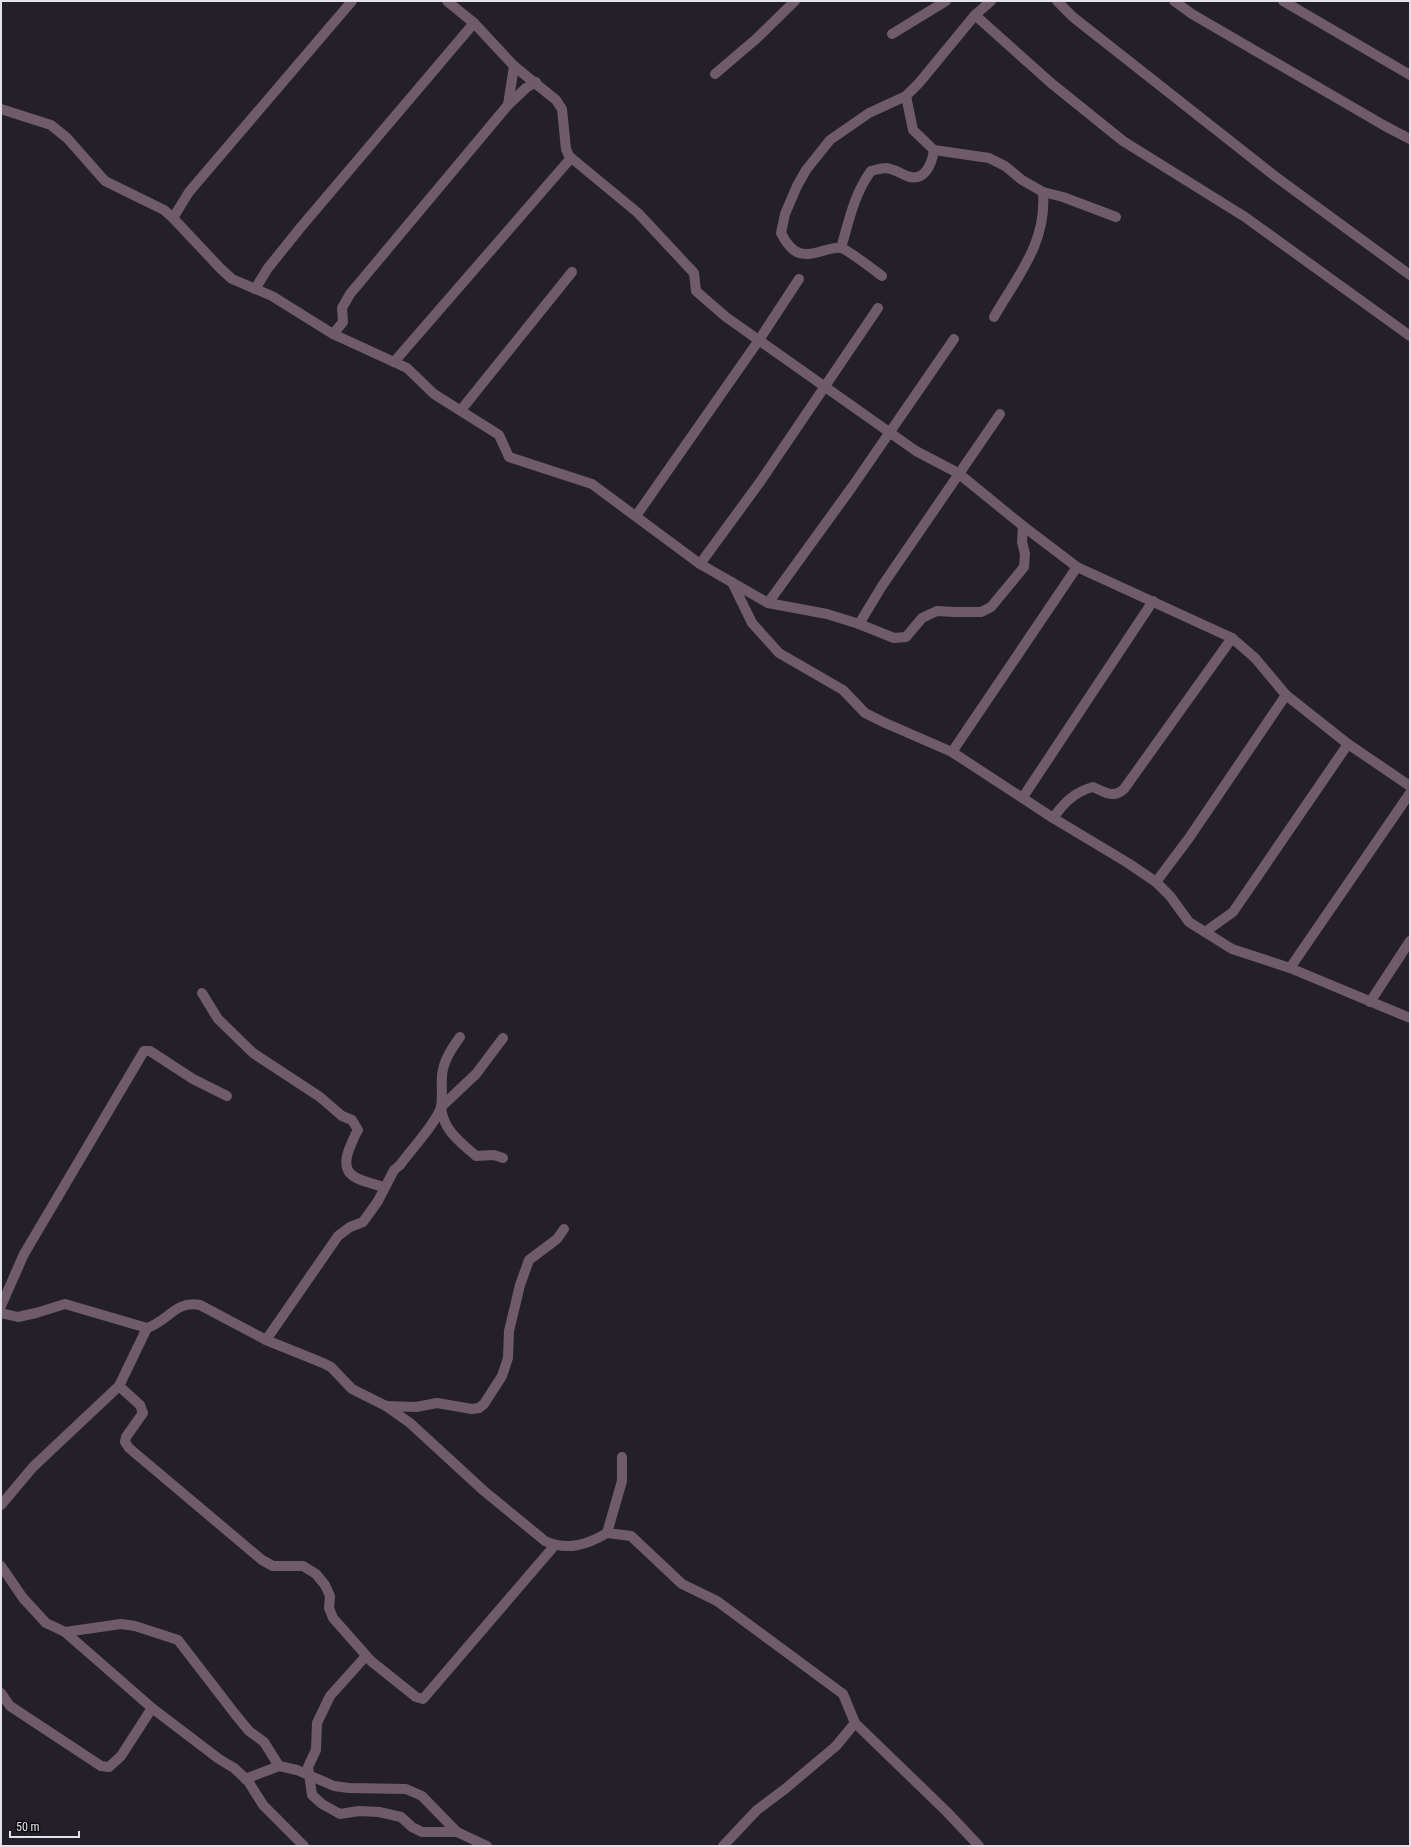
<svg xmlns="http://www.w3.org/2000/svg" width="1411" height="1847" viewBox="0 0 1411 1847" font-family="'Roboto Condensed',sans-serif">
<rect width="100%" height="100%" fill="#24202a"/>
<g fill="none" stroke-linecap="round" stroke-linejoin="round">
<!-- minor -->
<g stroke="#705b6a" stroke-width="10">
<path d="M447 1 474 23 514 66 556 100 562 109 566 149 569 156 638 213 694 273 696 291 726 317 916 451 958 473 1023 526 1077 567 1232 638 1255 658 1286 695 1348 744 1410 786"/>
<path d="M1057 1 1073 17 1276 177 1410 275"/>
<path d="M1174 1 1192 14 1385 126 1410 139"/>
<path d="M1283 1 1410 75"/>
<path d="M975 15 1051 83 1123 141 1245 217 1410 336"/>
<path d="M892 34 946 1"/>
<path d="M715 74 756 39 795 1"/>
<path d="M906 96 913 130 934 150 989 158 1005 166 1022 180 1043 192 1063 197 1116 217"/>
<path d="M508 105 514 66"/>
<path d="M1 109 51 125 67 138 105 181 164 210 173 218 220 268 232 279 272 296 333 334 407 368 434 394 499 435 509 457 592 484 700 564 768 603 827 614 859 624 894 638 906 637 922 618 937 611 955 612H981L991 607 1024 567 1025 554 1022 542 1023 526"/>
<path d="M173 218 189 192 352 1"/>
<path d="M841 248C849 221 854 194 871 171 876 170 881 168 886 168 894 169 900 173 907 176 925 183 932 163 934 150"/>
<path d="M882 276C875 271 847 249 841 248 836 247 830 249 826 250 802 258 792 255 781 233L785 214 797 186 806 170 830 140 869 113 906 96 919 83 975 15 991 1"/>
<path d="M255 289 268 268 301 227 474 23"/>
<path d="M994 317C1018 275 1047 243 1043 192"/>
<path d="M333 334 343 322 342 308 350 294 508 105 526 88 536 82"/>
<path d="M394 362 571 158"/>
<path d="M461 410 572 272"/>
<path d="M636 516 759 340 799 279"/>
<path d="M700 564 760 482 878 308"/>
<path d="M732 582 752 623 779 653 843 690 865 713 883 722 952 752 1053 818 1128 863 1156 882 1170 896 1189 922 1232 949 1290 968 1410 1018"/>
<path d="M768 603 852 487 954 339"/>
<path d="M859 624 882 586 1000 414"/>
<path d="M952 752 1077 567"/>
<path d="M1023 797 1153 601"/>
<path d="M1053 818C1064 803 1074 792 1093 787 1105 792 1113 799 1124 789L1232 638"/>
<path d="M1156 882 1189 838 1286 695"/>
<path d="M1205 932 1233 912 1348 744"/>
<path d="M1290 968 1410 793"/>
<path d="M202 993 218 1019 253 1053 320 1097 342 1116 352 1120 358 1130C354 1136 353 1141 350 1147 337 1178 360 1180 384 1187"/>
<path d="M1370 1002 1410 941"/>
<path d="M503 1038 476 1074 441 1107C443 1130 460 1142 476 1156L494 1155 503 1158"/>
<path d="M1 1306 24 1254 144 1051H150L193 1079 227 1096"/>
<path d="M1 1313 18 1317 36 1313 65 1304 147 1328C169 1321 175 1300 200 1305L266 1340 323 1363 331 1367 352 1389 386 1406 410 1423 484 1491 545 1541C567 1551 587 1545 607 1533L631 1536 682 1584 717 1601 843 1694 855 1723 947 1812 979 1846"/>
<path d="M266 1340 338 1236 350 1227 363 1222 378 1201 394 1170 400 1165C410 1151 437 1122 441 1107 443 1096 441 1086 442 1076 443 1061 452 1048 460 1037"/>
<path d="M119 1386 140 1405 143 1413 126 1437 125 1442 129 1448 262 1560 273 1566H303L316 1574 325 1585 330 1596 329 1608 333 1618 371 1661 416 1697 423 1699 555 1545"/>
<path d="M386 1406 416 1407 437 1403 472 1409 479 1408 484 1404 502 1376 508 1358 509 1331 520 1285 529 1260 557 1239 564 1229"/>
<path d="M1 1505 33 1467 119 1386 147 1328"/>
<path d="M607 1533 622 1481V1457"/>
<path d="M1 1566 23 1598 46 1623 65 1632 152 1708 219 1759 234 1768 248 1781 263 1805 304 1846"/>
<path d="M65 1632 121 1624 135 1626 178 1640 235 1714 249 1731 264 1742 279 1766"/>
<path d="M366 1656 330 1696 317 1723 316 1750 308 1767 312 1795 322 1804 340 1814 359 1811 379 1812 401 1817 412 1827 422 1832H457"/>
<path d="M1 1693 10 1706 101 1766 109 1767 121 1756 152 1708"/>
<path d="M245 1779 279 1766 297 1770 334 1786 349 1788 406 1789 422 1796 457 1832 487 1846"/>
<path d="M723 1846 757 1810 785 1789 836 1746 855 1723"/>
</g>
</g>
<!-- border -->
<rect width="1411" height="1847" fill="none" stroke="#e4e2e9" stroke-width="4"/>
<!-- scale -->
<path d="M10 1831v6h69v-6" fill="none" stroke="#e4e2e9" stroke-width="2"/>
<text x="16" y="1831" font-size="12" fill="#e4e2e9" stroke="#0d0b0f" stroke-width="3" paint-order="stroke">50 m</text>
</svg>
